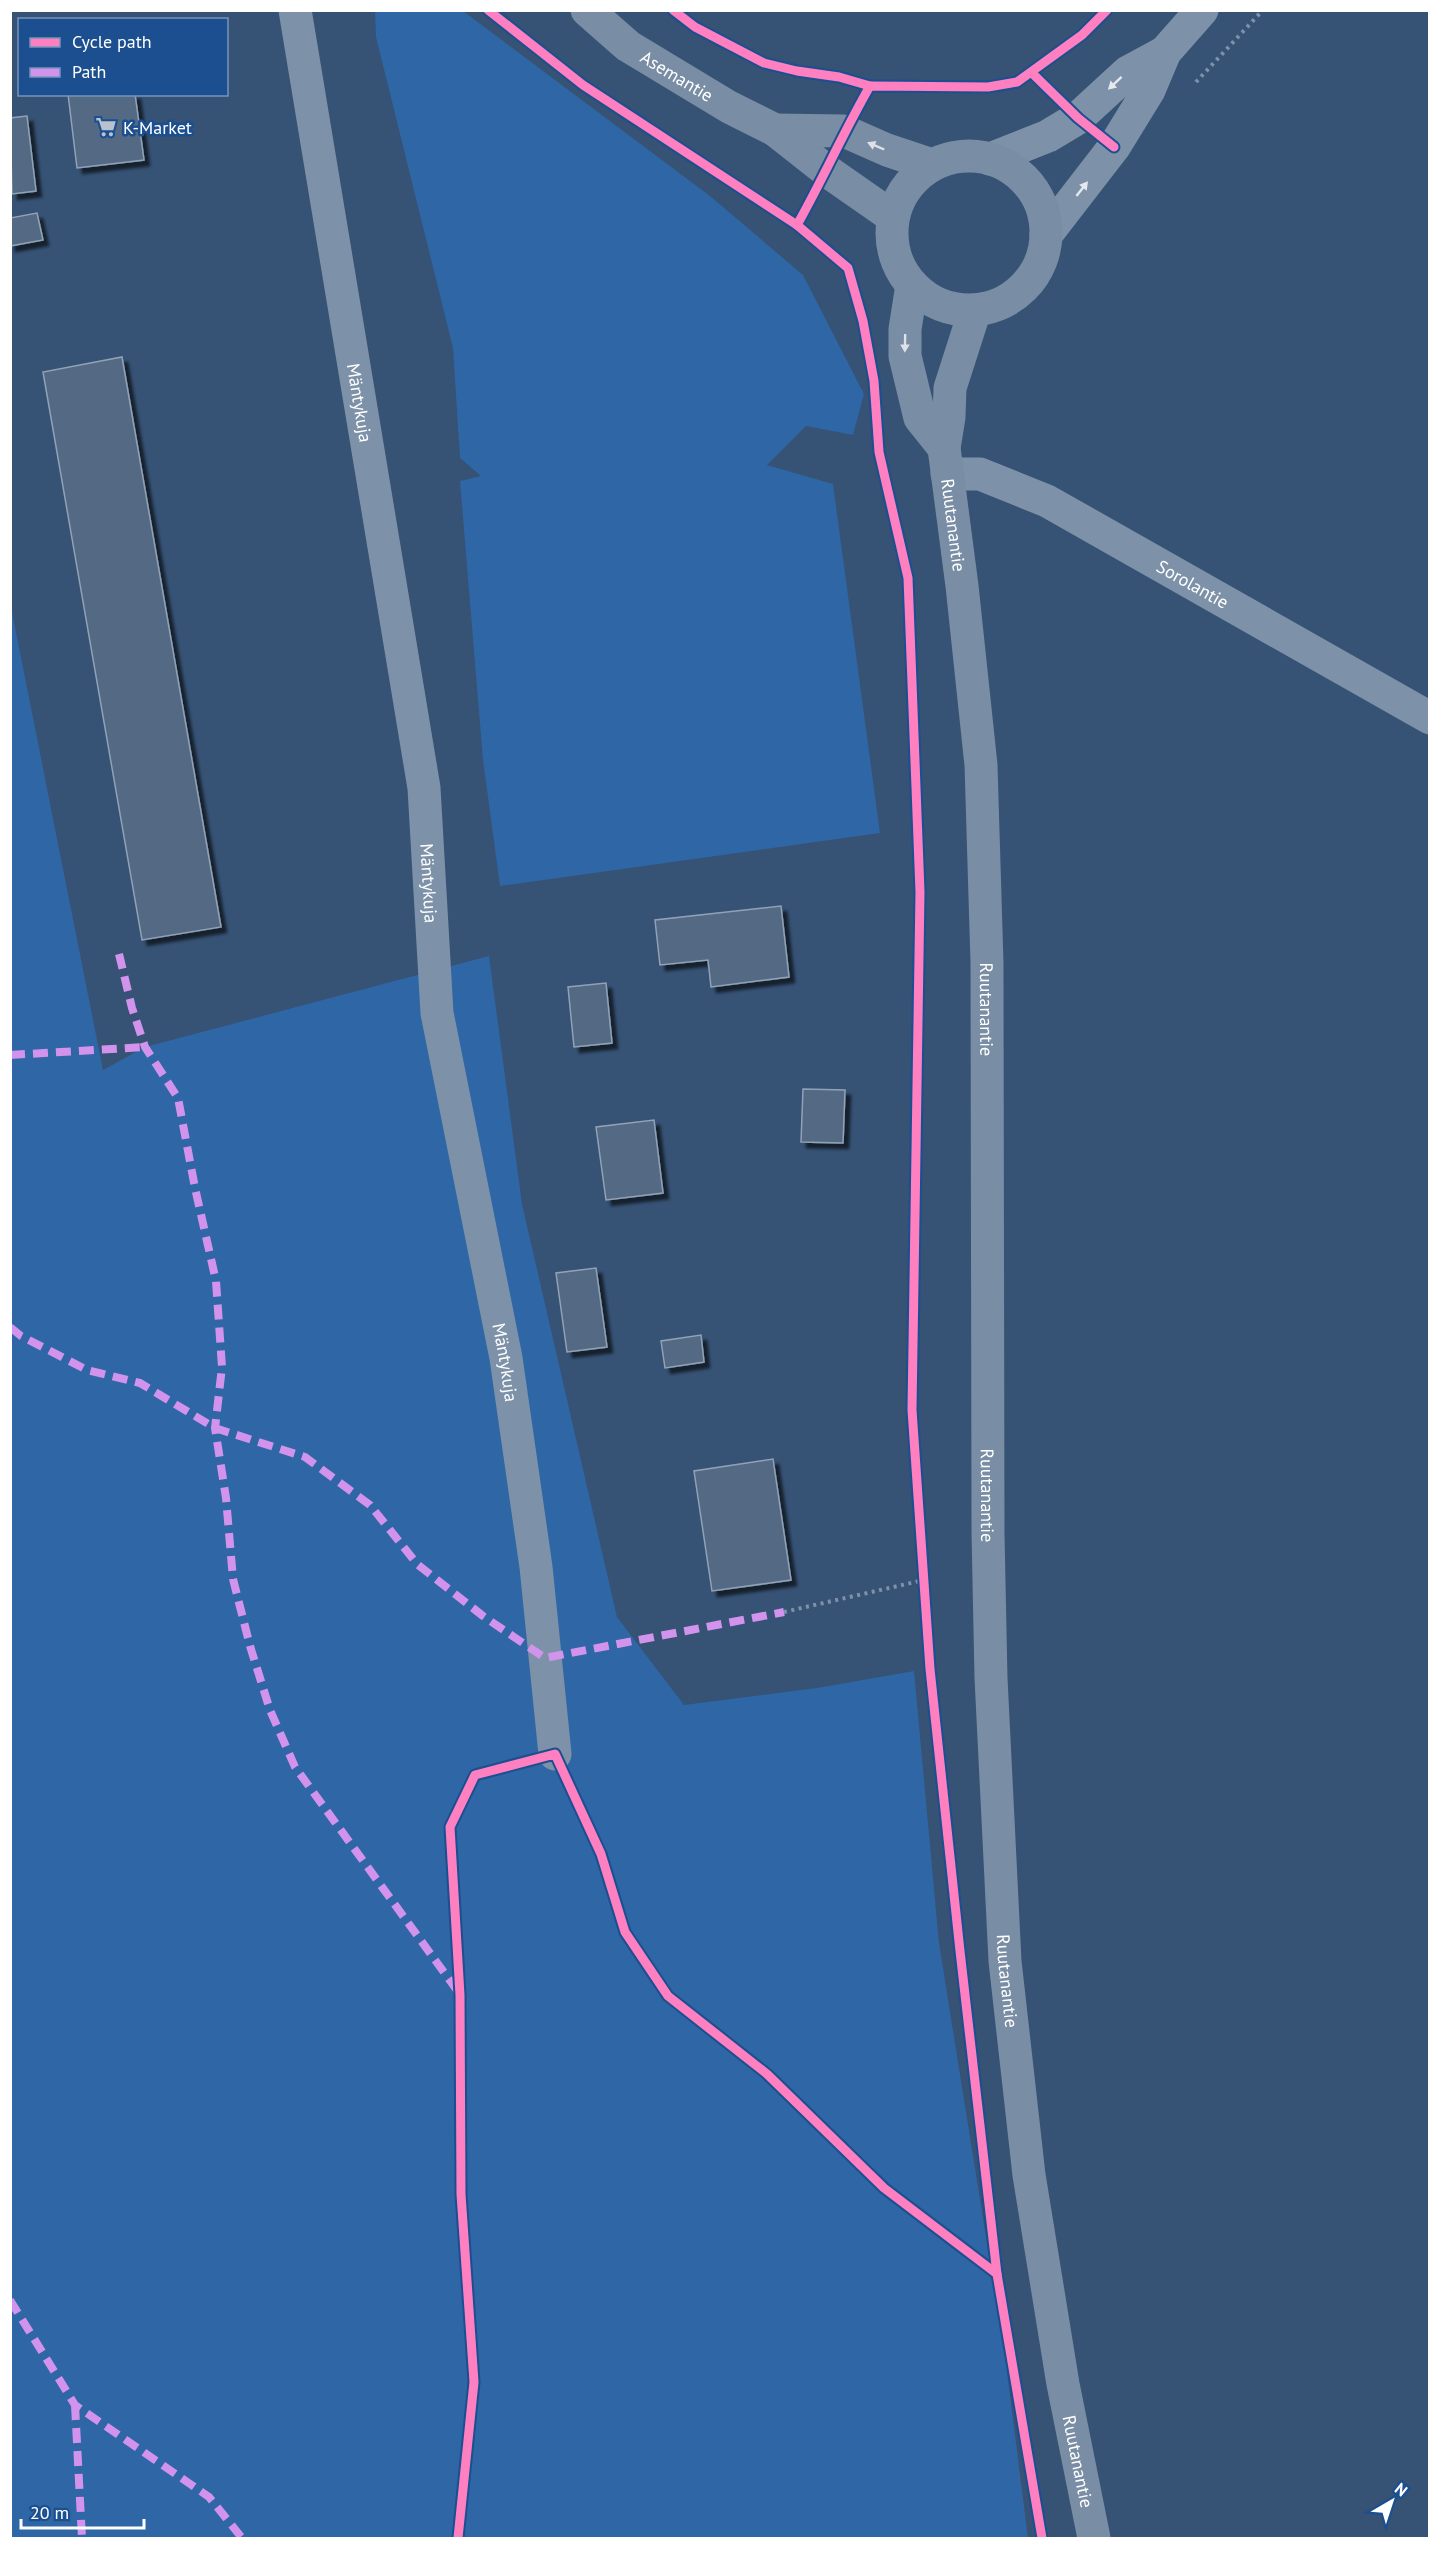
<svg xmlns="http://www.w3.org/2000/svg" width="1440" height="2549" viewBox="0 0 1440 2549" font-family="'PT Sans',sans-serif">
<defs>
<filter id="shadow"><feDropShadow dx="5.5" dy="5.5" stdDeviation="1.5" flood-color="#0009"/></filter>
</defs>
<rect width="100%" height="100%" fill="#365274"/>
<!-- green -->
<g fill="#2f66a5">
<path d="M375 11H463L710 196 803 275 864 394 853 435 806 426 767 465 833 484 880 833 500 886 483 760 460 481 481 476 460 458 453 348 376 37Z"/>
<path d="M10 602 103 1070 145 1047 489 956 522 1204 617 1617 684 1705 817 1688 914 1671 939 1943 1005 2356 1028 2538H11Z"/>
</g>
<!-- building -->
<g fill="#526984" stroke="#92a2b6" stroke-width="1.5" filter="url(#shadow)">
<path d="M68 94H135L144 160 77 168Z"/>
<path d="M27 116 36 191 12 194 10 118Z"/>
<path d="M37 213 43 240 10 246V218Z"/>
<path d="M122 357 221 927 142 940 43 372Z"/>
<path d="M781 906 789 977 711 987 708 960 660 965 655 920Z"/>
<path d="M606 983 612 1043 574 1047 568 987Z"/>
<path d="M803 1089 845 1090 843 1143 801 1142Z"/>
<path d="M654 1120 663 1193 606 1200 596 1127Z"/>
<path d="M596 1268 607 1347 567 1352 556 1273Z"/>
<path d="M701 1335 704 1362 665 1368 661 1341Z"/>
<path d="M773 1459 791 1580 712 1591 694 1471Z"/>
</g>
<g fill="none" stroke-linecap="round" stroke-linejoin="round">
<!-- path -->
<g stroke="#7d92a8" stroke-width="4" stroke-dasharray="3 4.5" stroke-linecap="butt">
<path d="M1196 82 1263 10"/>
<path d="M784 1612 924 1580"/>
</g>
<!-- minor -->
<g stroke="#7d92a8" stroke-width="33">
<path id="s1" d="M295 10 424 788 437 1013 506 1358 536 1567 555 1754"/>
<path id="s2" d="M947 474H980L1047 501 1430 718"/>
</g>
<!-- tertiary -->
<g stroke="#7d92a8" stroke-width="33">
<path d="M990 159 1048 136 1078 118 1128 72 1165 52"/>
<path d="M1046 235 1114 147 1149 90 1165 52 1202 10"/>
</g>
<!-- secondary -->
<g stroke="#798da4" stroke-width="33">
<path id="s3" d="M587 10 628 46 729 107 775 130 827 171 893 217"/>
<path d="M775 130 844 131 887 150 932 165"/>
<circle cx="969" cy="233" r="77"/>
<path d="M912 285 905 329V356L920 418 944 448"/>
<path id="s4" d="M975 310 950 388 949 417 944 448 962 586 981 765 987 963 988 1533 991 1678 1005 1961 1029 2175 1063 2384 1094 2538"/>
</g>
<!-- quiet -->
<g stroke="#d193ec" stroke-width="8" stroke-dasharray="15 8" stroke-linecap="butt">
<path d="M119 954 132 1008 145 1047 178 1098 195 1188 216 1281 222 1367 215 1428 226 1498 233 1579 250 1646 270 1710 295 1767 459 1993"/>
<path d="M10 1055 145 1047"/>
<path d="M10 1327 21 1336 87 1370 140 1383 215 1428 305 1457 370 1505 417 1564 483 1616 545 1658 784 1612"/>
<path d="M10 2300 75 2405 209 2497 242 2538"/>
<path d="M75 2405 82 2538"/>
</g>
<!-- cycleway casing -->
<g stroke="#1b4f8f" stroke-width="13">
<g id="cycleway">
<path d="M488 10 583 85 797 225"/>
<path d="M673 10 695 27 764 63 797 71 839 77 870 86"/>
<path d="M1032 73 1078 118 1114 147"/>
<path d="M458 2538 474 2382 461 2194 460 1995 450 1827 475 1775 555 1754 601 1854 625 1932 668 1996 767 2074 884 2188 997 2274"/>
<path d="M1042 2538 997 2274 960 1951 930 1669 912 1410 920 892 908 578 879 452 874 381 863 321 848 268 797 225C823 179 844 131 870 86L988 87 1017 82 1082 35 1107 10"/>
</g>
</g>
<!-- cycleway -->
<use href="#cycleway" stroke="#ff80c0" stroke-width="9"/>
</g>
<!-- one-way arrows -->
<defs><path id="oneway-solid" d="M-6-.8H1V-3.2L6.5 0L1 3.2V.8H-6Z" transform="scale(1.5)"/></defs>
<g fill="#e5e9ee">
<use href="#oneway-solid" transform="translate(1115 83) rotate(137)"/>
<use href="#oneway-solid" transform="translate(1082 189) rotate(-52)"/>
</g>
<g fill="#dee2e8">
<use href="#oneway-solid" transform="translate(876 146) rotate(-157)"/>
<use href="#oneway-solid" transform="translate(905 343) rotate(91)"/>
</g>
<!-- icons -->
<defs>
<g id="supermarket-bare" transform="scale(1.62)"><path d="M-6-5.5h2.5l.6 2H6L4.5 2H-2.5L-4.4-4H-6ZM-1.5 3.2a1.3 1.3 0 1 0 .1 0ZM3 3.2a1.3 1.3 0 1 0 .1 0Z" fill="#b9c2ce" stroke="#1b4f8f" stroke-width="2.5" paint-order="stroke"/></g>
</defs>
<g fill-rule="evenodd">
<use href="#supermarket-bare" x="106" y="127"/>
</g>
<g text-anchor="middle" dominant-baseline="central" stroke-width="5" stroke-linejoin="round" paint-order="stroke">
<!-- street labels -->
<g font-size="18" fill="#fff" stroke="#1b4f8f">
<text stroke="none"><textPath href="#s3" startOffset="112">Asemantie</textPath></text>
<text stroke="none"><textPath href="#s1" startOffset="398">Mäntykuja</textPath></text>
<text stroke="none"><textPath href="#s4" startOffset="220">Ruutanantie</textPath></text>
<text stroke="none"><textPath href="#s2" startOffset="273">Sorolantie</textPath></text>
<text stroke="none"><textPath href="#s1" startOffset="884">Mäntykuja</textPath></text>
<text stroke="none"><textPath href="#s4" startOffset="706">Ruutanantie</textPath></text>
<text stroke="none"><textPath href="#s1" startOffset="1370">Mäntykuja</textPath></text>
<text stroke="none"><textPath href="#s4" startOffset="1192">Ruutanantie</textPath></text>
<text stroke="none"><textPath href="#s4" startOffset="1678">Ruutanantie</textPath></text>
<text stroke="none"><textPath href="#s4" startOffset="2164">Ruutanantie</textPath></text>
</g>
<!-- poi labels -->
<g font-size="18" fill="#fff" stroke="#1b4f8f" text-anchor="start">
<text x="123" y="127">K-Market</text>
</g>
</g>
<!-- border -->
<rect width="1440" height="2549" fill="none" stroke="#ffffff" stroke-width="24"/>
<!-- legend -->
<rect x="18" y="18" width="210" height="78" fill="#1b4f8f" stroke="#7695bc" stroke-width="1.5"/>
<rect x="30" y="38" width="30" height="9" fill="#ff80c0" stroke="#7695bc" stroke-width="1.5"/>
<text x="72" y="48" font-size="18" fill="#ffffff">Cycle path</text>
<rect x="30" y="68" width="30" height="9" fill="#d193ec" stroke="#7695bc" stroke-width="1.5"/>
<text x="72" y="78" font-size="18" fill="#ffffff">Path</text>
<!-- north arrow -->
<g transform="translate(1392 2501) rotate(39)" stroke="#1b4f8f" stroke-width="4.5" paint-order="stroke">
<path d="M0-4.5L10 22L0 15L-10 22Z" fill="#ffffff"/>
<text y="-9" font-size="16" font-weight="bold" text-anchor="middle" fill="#ffffff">N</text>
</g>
<!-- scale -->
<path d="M21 2519v9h123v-9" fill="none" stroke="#ffffff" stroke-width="3"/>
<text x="30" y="2519" font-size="18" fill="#ffffff" stroke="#1b4f8f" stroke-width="4.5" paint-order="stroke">20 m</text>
</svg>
